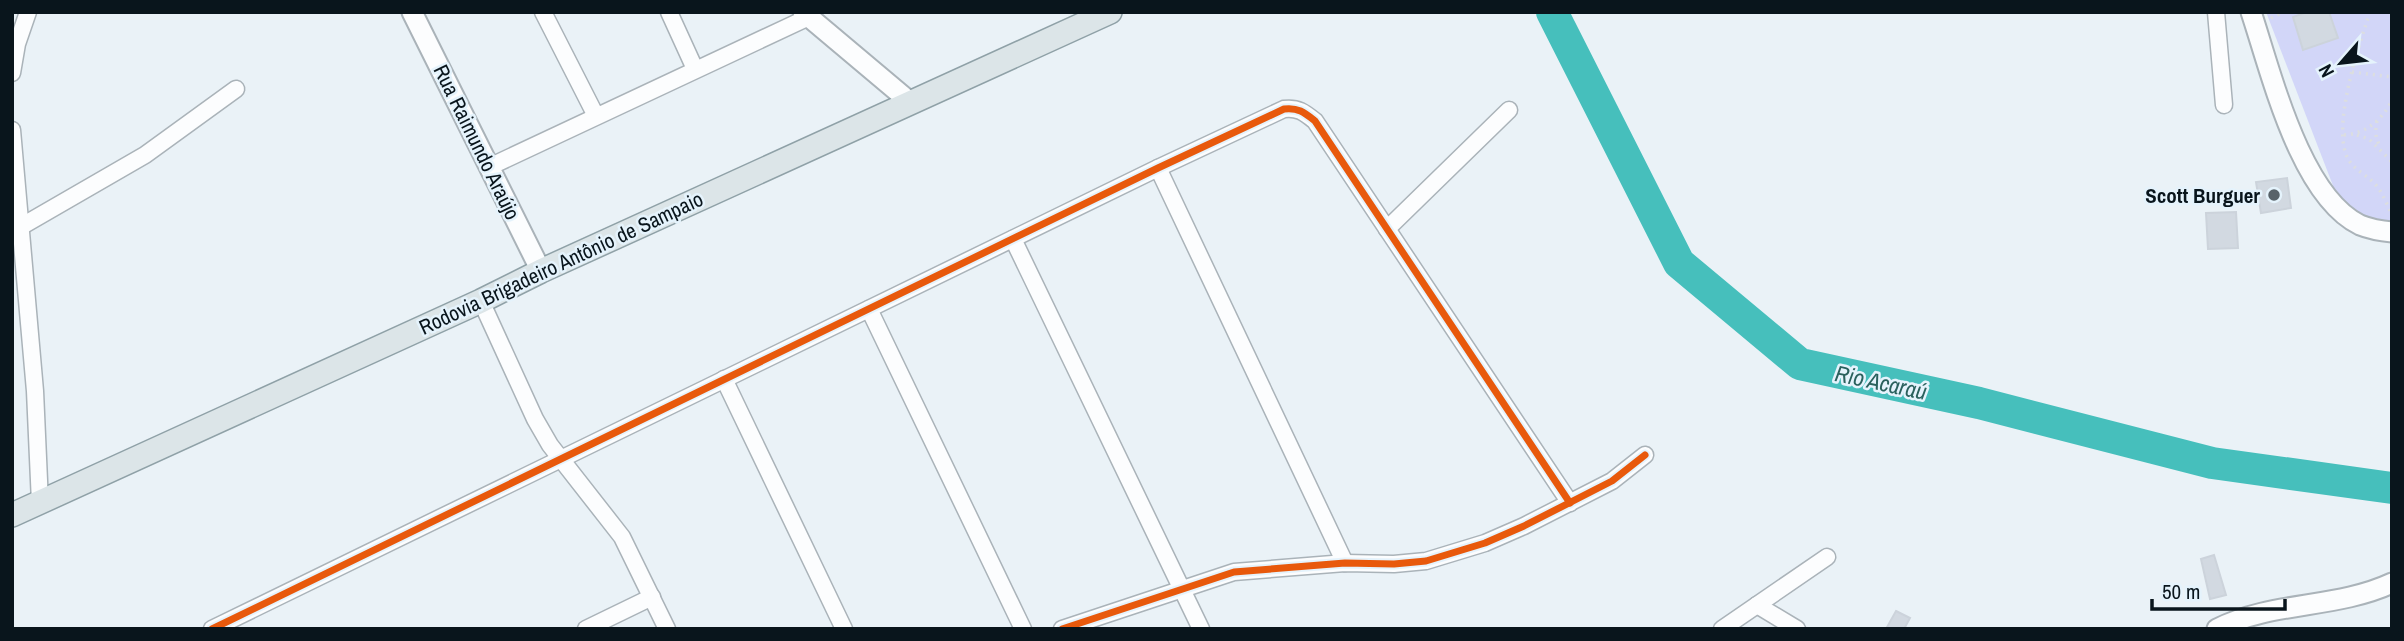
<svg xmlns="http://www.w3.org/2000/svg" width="2404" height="641" viewBox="0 0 2404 641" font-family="'Archivo Narrow',sans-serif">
<rect width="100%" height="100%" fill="#eaf2f7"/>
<!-- green -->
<path fill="#d2d6f8" d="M2266 12H2392V225L2362 217 2337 196Z"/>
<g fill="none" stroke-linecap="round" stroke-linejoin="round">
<!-- river -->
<path stroke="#46bfbc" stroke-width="32" d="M1552 12 1679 263 1800 364 1979 403 2212 463 2392 488"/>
</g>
<!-- building -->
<g fill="#d2d9e1" stroke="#ccd3db" stroke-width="2">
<path d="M2307 12H2329L2338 38 2303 50 2293 17Z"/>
<path d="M2287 178 2291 208 2261 213 2256 182Z"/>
<path d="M2236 212 2238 248 2208 249 2206 213Z"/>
<path d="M2214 555 2226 595 2210 599 2201 559Z"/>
<path d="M1896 611 1910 618 1904 629H1886Z"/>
</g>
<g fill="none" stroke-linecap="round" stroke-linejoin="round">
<!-- minor casing -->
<g stroke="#aab3b9" stroke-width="19">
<g id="minor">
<path d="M543 12 596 116"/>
<path d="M669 12 695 69"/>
<path d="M2216 12 2224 105"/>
<path d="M12 73 17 44 28 12"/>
<path d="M12 130 35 391 40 503"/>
<path d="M489 167 809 17"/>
<path d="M1158 168 1345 563"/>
<path d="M22 226 145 155 236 89"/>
<path d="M1387 229 1509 110"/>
<path d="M1013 239 1201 629"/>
<path d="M481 301 535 419 550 445 622 537 667 629"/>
<path d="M869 309 1023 629"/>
<path d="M724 379 844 629"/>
<path d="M1757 605 1797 629"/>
<path d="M212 629 1158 168 1284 109C1298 107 1305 113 1315 121L1570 503"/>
<path d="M586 629 652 597"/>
<path d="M1062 629 1234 572 1345 563 1394 564 1426 561 1485 543 1524 526 1612 481 1645 455"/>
<path d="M1722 629 1827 557"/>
</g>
</g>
<!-- tertiary casing -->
<g stroke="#aab3b9" stroke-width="23">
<g id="tertiary">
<path d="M412 12 541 271"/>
<path d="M803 12 910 102"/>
<path d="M2251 12C2271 72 2300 196 2360 225 2370 229 2381 231 2392 232"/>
<path d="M2217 629C2272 601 2336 609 2392 583"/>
</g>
</g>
<!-- primary casing -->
<g stroke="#8fa1a7" stroke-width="26">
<path id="primary" d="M12 515 481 301 541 271 1110 12"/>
</g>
<!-- path -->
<g stroke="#dcdee0" stroke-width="3.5" stroke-dasharray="2 5" stroke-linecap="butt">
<path d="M2370 12C2359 45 2331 127 2348 159 2354 169 2364 174 2372 181 2381 189 2386 202 2391 213"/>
<path d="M2388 12 2392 15"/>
<path d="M2271 18 2284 12"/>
<path d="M2352 72 2392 77"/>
<path d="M2377 121C2375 130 2375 140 2381 147"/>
<path d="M2344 135C2366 134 2383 119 2392 100"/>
<path d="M2357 135 2369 139 2392 162"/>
</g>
<!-- minor -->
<use href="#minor" stroke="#fcfdfe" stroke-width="16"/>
<!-- tertiary -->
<use href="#tertiary" stroke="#fcfdfe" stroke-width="19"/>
<!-- primary -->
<use href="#primary" stroke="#dce5e8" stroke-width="23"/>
<!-- cycleway casing -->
<g stroke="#e5f3fc" stroke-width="11">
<g id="cycleway">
<path d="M212 629 1158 168 1284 109C1298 107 1305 113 1315 121L1570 503"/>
<path d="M1062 629 1234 572 1345 563 1394 564 1426 561 1485 543 1524 526 1612 481 1645 455"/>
</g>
</g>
<!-- cycleway -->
<use href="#cycleway" stroke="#e8590c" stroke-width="7"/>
</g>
<!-- markers -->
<circle fill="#586269" stroke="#e5f3fc" stroke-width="2.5" cx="2274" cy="195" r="7"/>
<g text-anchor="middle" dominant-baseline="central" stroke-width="5" stroke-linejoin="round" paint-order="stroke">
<!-- street labels -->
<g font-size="21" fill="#09151c" stroke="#e5f3fc">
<text transform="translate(477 142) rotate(64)">Rua Raimundo Araújo</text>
<text transform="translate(561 263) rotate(-25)">Rodovia Brigadeiro Antônio de Sampaio</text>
</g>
<!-- poi labels -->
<g font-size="21" font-weight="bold" fill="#09151c" stroke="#e5f3fc" text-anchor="end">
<text x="2260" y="195">Scott Burguer</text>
</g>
<!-- water labels -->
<g font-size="23" font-style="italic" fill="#2a615d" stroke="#e5f3fc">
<text transform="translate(1881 382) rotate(12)">Rio Acaraú</text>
</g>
</g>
<!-- border -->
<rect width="2404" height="641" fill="none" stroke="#09151c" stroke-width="28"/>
<!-- north arrow -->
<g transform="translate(2341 63) rotate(242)" stroke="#e5f3fc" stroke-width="5" paint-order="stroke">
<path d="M0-5L12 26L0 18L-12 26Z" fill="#09151c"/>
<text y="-10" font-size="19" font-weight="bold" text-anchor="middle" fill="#09151c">N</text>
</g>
<!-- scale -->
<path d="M2152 599v10h133v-10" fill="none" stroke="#09151c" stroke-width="3.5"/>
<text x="2162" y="599" font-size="21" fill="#09151c" stroke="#e5f3fc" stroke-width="5" paint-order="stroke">50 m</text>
</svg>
